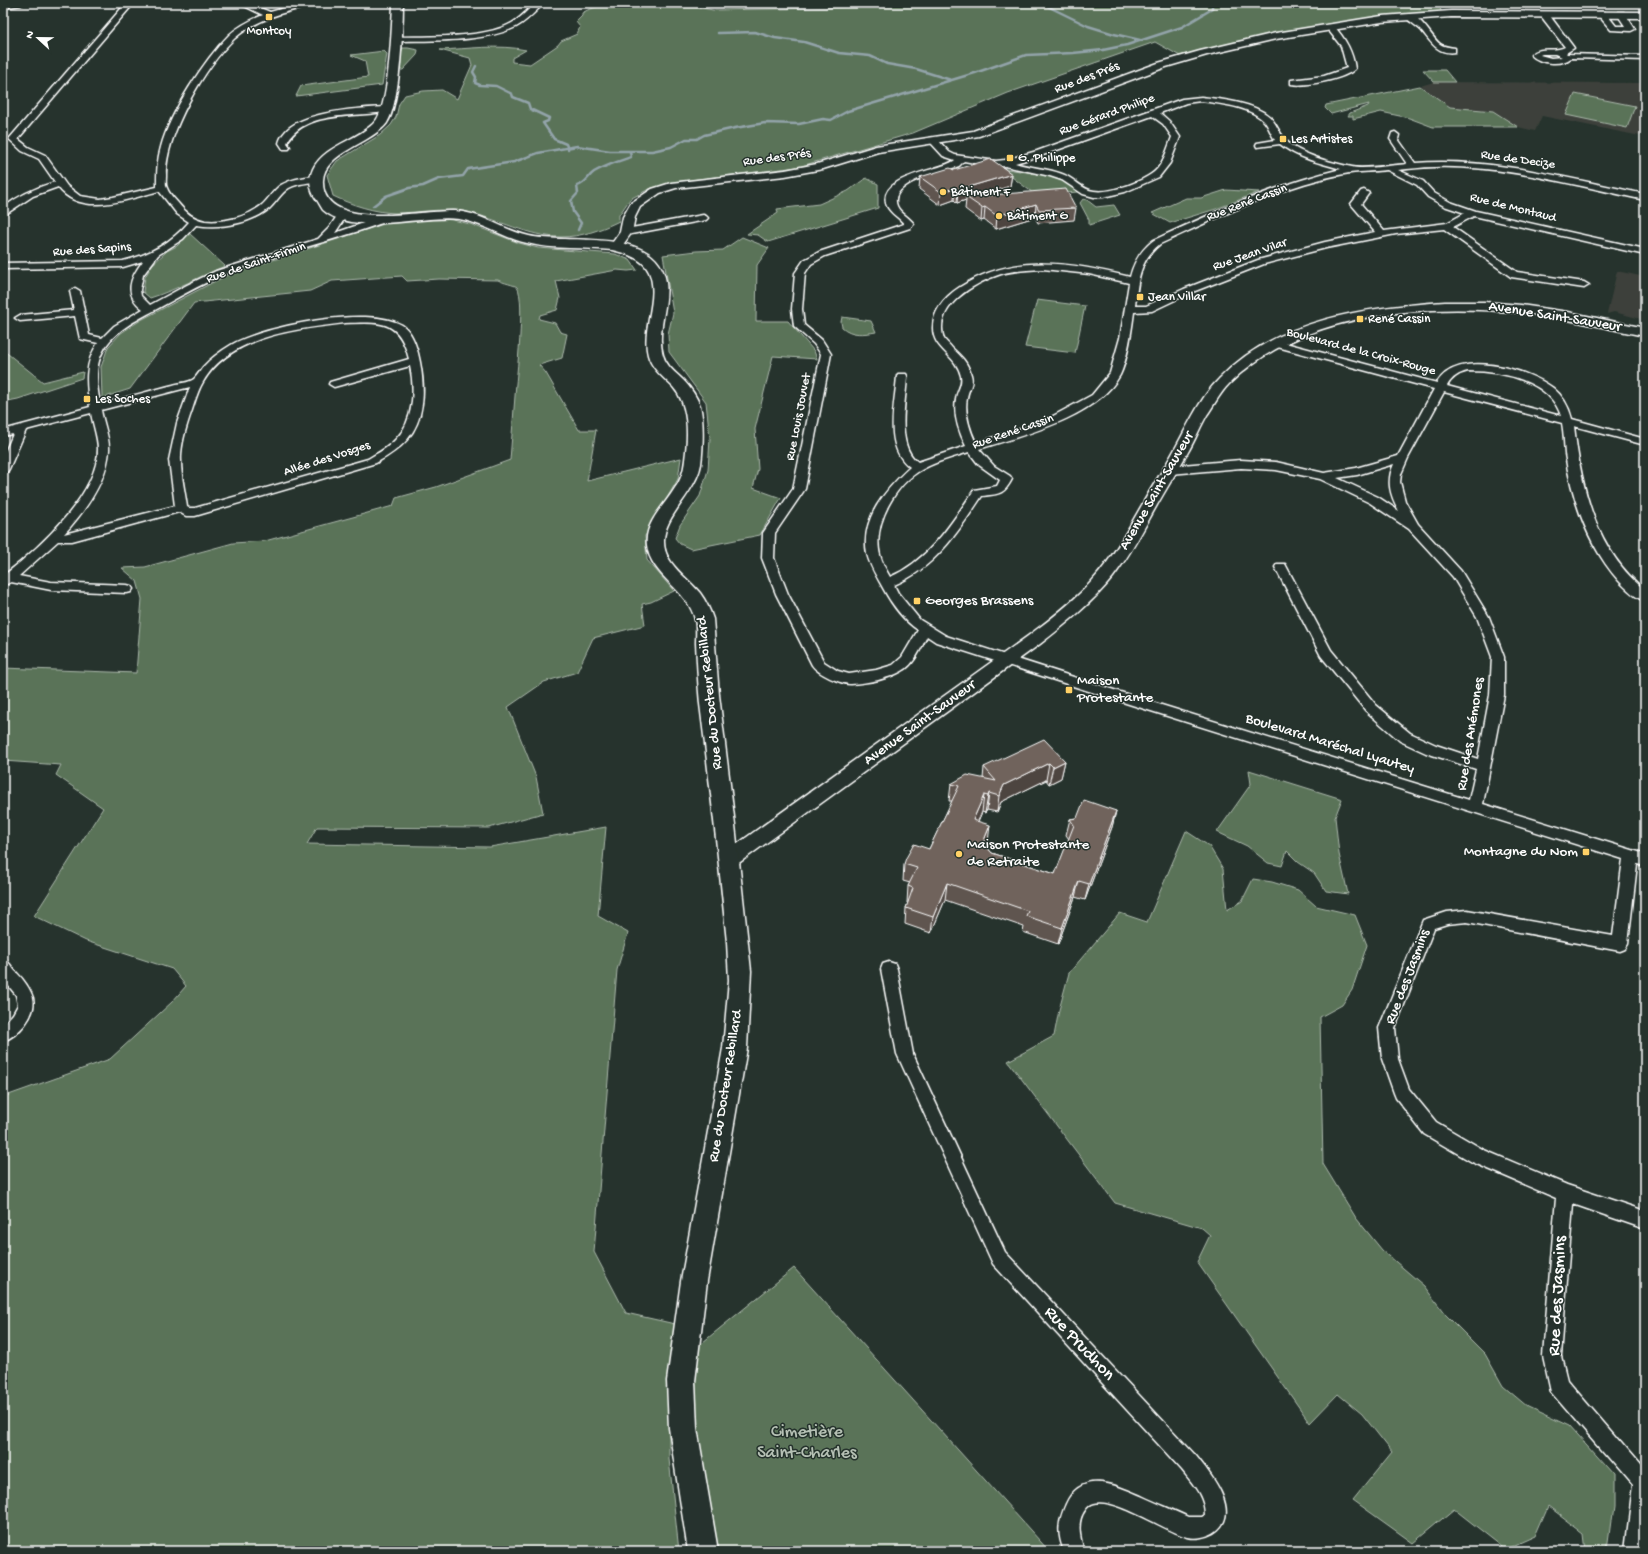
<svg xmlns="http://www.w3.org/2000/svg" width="1648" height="1554" viewBox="0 0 1648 1554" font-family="'Gochi Hand',sans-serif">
<rect width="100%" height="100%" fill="#26332d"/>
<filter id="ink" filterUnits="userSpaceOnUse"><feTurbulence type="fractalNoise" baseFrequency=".025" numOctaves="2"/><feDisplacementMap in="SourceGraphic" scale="8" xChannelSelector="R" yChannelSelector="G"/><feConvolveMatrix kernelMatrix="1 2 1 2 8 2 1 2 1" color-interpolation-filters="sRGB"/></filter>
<g filter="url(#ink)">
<!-- built -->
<g fill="#3c413b">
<path d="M1434 82 1640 83 1645 88V137L1542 116 1535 131 1518 127 1493 111 1450 107 1420 86Z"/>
<path d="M1617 271 1645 277V320L1614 312 1607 314Z"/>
</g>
<!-- green -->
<g fill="#5a7359" stroke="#acb9ac">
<path d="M604 3H675L713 10 825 8 854 6 849 3H1437L1442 12C1354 20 1266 32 1180 56L1155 42 1008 93 913 133 798 167 682 181 649 189 630 199 619 215V221C601 230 580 237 561 237 528 237 499 219 467 212 443 207 419 213 395 213 374 212 352 205 333 196L327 175 337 161 380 135 391 125 396 117 399 104 405 95 423 91 442 90 457 99 472 65 470 58 440 50C468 49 499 44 526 50L512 58V62L530 64 558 45 561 41 577 34 580 27 576 22 582 16V13C589 8 598 8 604 3Z"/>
<path d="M400 48H408L418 50 417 55 403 70H399Z"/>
<path d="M384 51 387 54 382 85 296 96 301 86 368 77 365 61 351 55Z"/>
<path d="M1423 70H1445L1455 82H1434Z"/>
<path d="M1420 86 1450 107 1493 111 1518 127H1433L1409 118 1381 112 1353 119V116H1348L1350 113 1368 106 1369 104 1331 114 1325 108 1326 105Z"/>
<path d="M1575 94 1635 106 1627 128 1566 115Z"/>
<path d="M1000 168 1053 176 1062 179 1077 192 1037 196Z"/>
<path d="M866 178 878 184V208L768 242 758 235 747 234 778 213 777 209 819 204 848 191Z"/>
<path d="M1226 190 1259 192 1216 209 1170 223 1152 213 1186 198H1201Z"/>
<path d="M1083 199 1087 200 1096 207 1114 205 1120 215 1089 225V220L1080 203Z"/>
<path d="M418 219H449L470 224 519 243 538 248 615 254 630 260 637 270 628 271 617 270 556 281 560 298 557 310 540 315 539 319 555 323 560 332 567 334 562 358 539 365 546 373 579 430H596L587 481 681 458 678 479 645 536 647 560 674 591 651 602 642 604 645 625 593 638 577 672 544 682 508 707 536 777 543 813 489 828 317 827 307 844 490 847 606 827 598 916 628 933 617 970 594 1252 626 1313 675 1324 669 1390V1459L679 1551H3V1097L110 1059 172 1002 186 986 172 969 86 941 34 916 103 808 56 775 61 765 3 761V668L136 673 142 599 137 581 122 568 145 567 233 543 265 541 393 506 396 498 436 487 510 460C512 439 513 417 515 396 516 378 526 300 517 287 515 285 503 283 498 280L439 279 407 281 402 276 332 281 310 291 194 303 130 389 102 398 101 367 108 347 121 333 141 320 227 275 390 222Z"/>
<path d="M189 233 225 266C200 276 176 290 150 298L143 292 145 277 152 265 167 251 177 246Z"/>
<path d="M742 237 769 248 757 265 756 321H788L814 351 817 359 773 356 755 429 758 469 753 488 781 498 760 535 691 549 680 544 675 538 680 525 700 496 708 470 710 439 706 402 669 352 668 334 673 313 663 255 696 251 723 250Z"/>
<path d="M1037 300 1085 306 1075 353 1025 347Z"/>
<path d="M842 317 871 321 876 332C864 334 852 336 842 327L841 322Z"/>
<path d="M3 350 43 382 83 372 82 378 18 399 3 402Z"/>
<path d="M1249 770 1342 799 1335 817 1339 854 1348 894 1326 891 1314 873 1298 862 1287 851 1282 866 1268 863 1247 846 1217 832 1251 784Z"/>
<path d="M1186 831 1209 846 1223 869 1227 910 1242 901 1253 879 1272 882 1298 890 1316 906 1355 915 1367 945 1352 990 1342 1005 1320 1017 1323 1164 1356 1218 1382 1250 1424 1286 1445 1314 1485 1354 1503 1386 1528 1407 1569 1426 1613 1475V1507L1607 1551H1586L1584 1534 1547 1506 1534 1536 1505 1549 1454 1509 1413 1543 1353 1500 1392 1452 1362 1414 1338 1394 1310 1423 1197 1262 1210 1235 1202 1228 1115 1203 1008 1061 1054 1036 1059 1010 1069 973 1120 913 1147 922Z"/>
<path d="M794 1268 1049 1551H715L695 1419 692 1351Z"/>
</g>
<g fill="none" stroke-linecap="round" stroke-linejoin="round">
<!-- stream -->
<g stroke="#93a4aa" stroke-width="2.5">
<path d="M1041 3 1088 26 1114 34 1140 40"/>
<path d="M718 33 755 32 775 38 804 42 839 53 870 56 887 64 916 69 951 80"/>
<path d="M476 66 473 72 476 77 475 83 480 85 496 86 512 94 513 97 528 103 530 109 549 118 548 121 543 123 554 139 566 144 568 149"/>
<path d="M373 206 386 196 409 188 423 186 439 179 463 176 468 169 514 162 538 153 577 146 610 151H652L671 147 686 139H697L704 135 735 128 765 123 799 124 823 119 831 120 848 111 975 73 1026 55 1073 53 1103 50 1127 45 1182 27 1212 9V5L1215 3"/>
<path d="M578 230 581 223 573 212 571 201 578 193 577 186C587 183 587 177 594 172 606 165 619 161 631 157L630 152"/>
</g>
<!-- minor casing -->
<g stroke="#fff" stroke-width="3">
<g id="minor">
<path d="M8 3H25L21 5 3 8V4Z"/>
<path d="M126 3H134L18 139 28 147 45 155 67 186 80 196 100 199 113 197 157 187C157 173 157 160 161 147 170 113 204 60 229 35 239 26 251 20 263 15L238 3H248L270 12 302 3H317L316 5C287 11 258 18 235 38 205 66 165 135 166 176 166 180 165 185 167 188 169 194 174 198 178 203 185 212 193 219 205 221 224 223 247 217 262 205 269 199 273 190 281 185 291 179 304 177 316 176L320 179 319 181C309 183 299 183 289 188 281 193 277 201 270 208 251 224 220 229 196 225L183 239 158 255 143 275 140 290 141 296 150 305 187 285 216 271 318 239 329 228 339 213 342 212 347 215 335 233 384 216 387 215 392 218 390 220C335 241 277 253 223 275 199 285 177 298 155 310 137 320 113 331 103 351 94 367 97 387 100 404 125 398 149 391 173 385 179 383 189 383 194 379 197 376 200 371 203 367 211 358 221 351 231 345 264 326 368 305 402 325 420 336 425 385 422 404 418 435 401 449 376 463L195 516H186L179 512 72 541H58L19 576 51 582 127 585 131 586 133 589 131 592 127 593 51 590 11 582 3 586V576C37 550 98 495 98 449 98 438 93 425 91 413L26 430 9 469 7 472 3 473V457L13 434 3 436V430L90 407C86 384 84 363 98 343L80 339 75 316 20 321 15 318 20 315 74 310 70 291 75 288 80 291 89 335 102 338 114 326 143 309C123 294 130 278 143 261L123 267 3 269V263L123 261C149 255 171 243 189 222L177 214 159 191C128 199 81 218 58 187L33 196 3 216V208C19 195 35 188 55 182L39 159 22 151 9 139ZM345 323C381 322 399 319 409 359L330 382 329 384 334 387 410 366C415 389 414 421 396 439 388 448 378 453 368 459L195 508H189L187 507C185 492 181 476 181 461 180 446 187 424 192 410 195 401 198 390 203 382 230 335 297 329 345 323ZM190 387 177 423 169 460 175 506 64 534C84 512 107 482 109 450 110 439 103 422 101 410Z"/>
<path d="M535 3H544C536 11 526 22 516 27 482 43 433 40 396 41L392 39 396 37C428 36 484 39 512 23 521 18 528 10 535 3Z"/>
<path d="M1541 12H1547L1574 48 1566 53 1567 54 1645 56V60L1571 58C1561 66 1540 64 1531 55 1541 45 1554 53 1565 47L1541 16ZM1542 54H1555L1562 57 1551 58 1540 55Z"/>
<path d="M1599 12H1605L1616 26H1625L1617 14 1618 12H1624L1635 29 1631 31 1611 30 1599 16Z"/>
<path d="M1407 15C1420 13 1431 37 1440 44 1444 47 1449 47 1455 48V52C1438 55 1431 42 1422 31 1417 26 1412 23 1407 19Z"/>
<path d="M1327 25H1333C1345 38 1353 52 1355 69 1345 79 1305 87 1291 84V80L1324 76 1347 68 1341 46 1326 27Z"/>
<path d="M1201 97C1221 99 1255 103 1270 117 1279 127 1279 136 1292 146 1309 157 1333 163 1352 167 1363 170 1394 165 1407 164L1390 139 1392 133 1395 132 1399 135 1398 139 1415 163C1492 157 1570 179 1645 194V200C1578 186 1503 165 1435 167 1422 167 1410 169 1398 170L1423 181 1434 193 1450 202 1476 211 1645 249V255L1474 216 1453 227 1517 272 1584 282 1589 285 1584 288 1511 277 1444 229 1396 234 1326 248 1264 264 1190 293 1152 311 1134 312C1132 328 1127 361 1120 375 1096 418 1023 435 979 449L994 466 1010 476 1012 479C1004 495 998 494 982 496 959 531 934 569 894 585L898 593 920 620 946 636 1142 699 1469 800 1476 769 1426 753 1400 741 1366 711 1321 656 1275 567 1277 564H1285L1331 650 1376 705 1410 733 1436 745 1478 759 1490 695 1492 657 1477 617 1453 577 1409 529 1370 503 1320 479 1276 470 1241 468 1170 474 1166 473 1164 470 1166 467 1170 466 1241 460 1276 462 1324 473 1356 468 1398 456 1434 389 1270 345 1269 343 1274 340 1437 383C1457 348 1528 369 1553 388 1563 396 1569 407 1572 419L1645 439V445L1574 426C1581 487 1595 550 1645 590V601C1635 598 1626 588 1619 581 1588 546 1572 499 1565 454 1564 444 1564 433 1562 423L1444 392 1408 458 1401 474 1400 482 1405 501 1418 524 1461 571 1489 617 1504 657V695L1483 804 1645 854V866L1637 864 1628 944 1625 949 1620 951 1467 922 1447 924 1434 928 1395 1028 1398 1059 1409 1089 1436 1122 1484 1150 1567 1185 1645 1211V1229L1573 1204 1561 1356 1567 1380 1645 1471V1496L1638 1493 1551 1392 1543 1356 1556 1198 1472 1162 1424 1134 1396 1098 1394 1093 1382 1059 1379 1028 1423 920 1447 912 1467 910 1613 936 1623 859 1132 705 936 642 927 636C921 648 914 665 902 671 888 679 867 683 851 684 841 684 818 674 812 665L776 594 762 558 763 533 793 489 821 354 814 344 794 326 792 309 795 273 804 260 819 252 904 224C900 218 891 214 887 206 875 175 942 171 955 160L943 156 931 143 930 141 931 139H937L949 152 955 155 996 161 1005 160 1037 151 1182 99ZM1201 101C1221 104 1249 106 1264 121 1268 125 1271 134 1275 140L1257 143 1256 145 1257 147 1280 144C1297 158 1320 163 1341 169 1275 185 1214 212 1154 240 1141 250 1134 261 1130 277 1071 263 1014 252 960 287 946 296 933 310 933 328 933 350 956 354 961 376 963 385 957 390 956 399 953 415 959 432 966 446L918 462C895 446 906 400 907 376L906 374H898L897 376C895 405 883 447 910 467 886 489 860 519 867 554 870 566 877 577 883 588 891 603 904 621 918 630L902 657 893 665 876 670 849 674 838 671 824 662 788 594 774 558 775 533 805 489 831 354 822 340 804 325 802 309 805 273 811 264 825 256 910 228 914 224C909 217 900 213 897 206 887 182 944 171 959 166L964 161 996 167 1005 166 1050 176 1062 180 1083 194 1094 197H1103L1125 192 1159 177 1170 163 1180 137 1169 121 1160 113 1186 103ZM1152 116 1163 124 1172 137C1168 147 1165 159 1158 168 1149 180 1110 194 1094 191 1082 190 1074 178 1062 174 1047 168 1030 168 1015 163L1043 155ZM1387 170 1417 185 1428 197 1444 206 1465 213 1447 223 1384 231 1361 204 1369 193 1364 190 1361 191 1351 204 1375 232 1325 242 1258 260 1184 289 1146 306H1135C1138 280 1139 261 1160 244 1219 217 1280 186 1344 174 1358 171 1372 172 1387 170ZM1043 269 1089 274 1129 283 1120 338 1110 373 1092 395 1042 422 976 443C970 430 964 413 967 398 968 389 974 384 971 375 968 363 961 356 952 348 950 345 946 342 944 339 932 306 976 282 1001 274 1015 270 1029 270 1043 269ZM1468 371C1501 371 1550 380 1561 416L1447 386C1452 377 1459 373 1468 371ZM969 452 979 465 1000 480 997 486 974 490C952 523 928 561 890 577 886 570 882 563 880 555 872 524 896 483 923 469 937 461 954 457 969 452ZM1394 464C1386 481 1390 495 1399 511L1378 497 1337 478 1357 475Z"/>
<path d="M387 107 391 109 390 111C359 118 304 109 287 143L290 147 289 149H283L279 143C280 139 282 135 285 132 302 111 361 108 387 107Z"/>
<path d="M703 215 706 216 708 218 706 220 626 235 621 232 626 229Z"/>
<path d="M3 959C10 962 11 967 16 972 23 979 30 988 33 998 37 1015 18 1036 3 1041V1025L13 1014 18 1005 16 995 3 979Z"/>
<path d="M889 962 895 964 897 969 913 1054 1005 1252 1196 1456C1211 1475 1244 1514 1213 1533 1206 1537 1195 1539 1187 1537 1164 1530 1115 1497 1094 1503 1090 1504 1087 1507 1085 1510 1076 1522 1080 1538 1084 1551H1064C1057 1533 1058 1522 1066 1504 1082 1468 1118 1486 1143 1497 1158 1504 1173 1510 1188 1517H1202L1205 1515C1205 1496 1193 1484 1182 1470L993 1264 897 1054 881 969 883 964Z"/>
</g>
</g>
<!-- tertiary casing -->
<g stroke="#fff" stroke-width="3">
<g id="tertiary">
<path d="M1451 11 1645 12V18L1451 17 1382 22 1276 39 1207 55 1166 67 979 136 878 152 823 169 785 176 676 188 660 193 640 207 635 217 632 232 620 249H612L610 246 620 232 623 217 631 203 652 189 671 183 785 170 817 164 876 146 973 131 1158 63 1200 51 1276 33 1382 16Z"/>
<path d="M1445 302H1485L1521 305 1568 312 1645 328V336C1604 328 1563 317 1521 313 1425 303 1301 312 1229 384 1220 393 1214 405 1207 415 1200 427 1195 440 1188 452 1178 470 1167 487 1157 505 1143 530 1130 555 1113 577 1092 603 1066 624 1040 644L736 865 729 868 722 865 720 860 722 855 1028 636C1051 619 1073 602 1092 581 1113 558 1127 531 1142 505 1151 488 1162 472 1171 456 1186 430 1198 400 1219 379 1276 319 1367 307 1445 302Z"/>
<path d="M1645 1474V1551H1624L1632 1487 1636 1478Z"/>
</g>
</g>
<!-- secondary casing -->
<g stroke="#fff" stroke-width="3">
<path id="secondary" d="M393 3H403C403 28 400 104 387 123 372 143 324 153 323 180 320 234 424 209 455 211 482 213 503 230 529 236 564 244 636 230 659 264 678 291 654 325 663 355 666 366 676 373 684 381 690 387 697 397 700 406 704 420 703 449 701 464 696 493 663 516 664 542 664 564 688 578 700 593 706 601 710 610 713 619L719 695 735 825 751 971 747 1048 707 1281 695 1381 697 1428 718 1551H688L669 1428 667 1381 681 1281 723 1048 729 980 727 942C719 862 710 783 700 704 698 684 697 663 696 643 696 636 697 628 695 620 689 590 650 576 647 545 644 523 665 505 675 488 681 480 684 470 685 460 688 437 690 406 673 387 664 378 651 368 648 355 641 328 660 298 649 272 643 258 625 253 612 250 584 247 554 250 527 243 504 238 483 223 459 219 423 214 353 237 323 210 321 207 319 203 317 200 310 191 308 179 313 169 323 148 352 141 368 128 371 126 375 122 377 119 389 100 392 28 393 3Z"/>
</g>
<!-- minor -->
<use href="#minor" fill="#26332d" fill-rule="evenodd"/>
<!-- tertiary -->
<use href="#tertiary" fill="#26332d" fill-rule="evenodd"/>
<!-- secondary -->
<use href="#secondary" fill="#26332d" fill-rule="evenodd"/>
</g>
<!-- wall -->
<g fill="#5f554f" stroke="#fff">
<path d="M954 170 1012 174 1010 186 980 196 1076 208 1074 220 1038 223 1035 217 996 229 984 220 981 221 965 209 966 200 957 203 954 200 940 205 919 189 920 177Z"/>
<path d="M1065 761 1061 778 1049 784 1046 780 1001 802 997 812 987 810 985 813 982 812 978 821 988 842 986 846 992 853 1055 874 1069 839 1066 835 1070 819 1116 811 1112 827 1085 900 1075 897 1058 944 1023 932 1024 927 945 900 931 933 905 924 906 908 908 903H907L908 886 910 883 903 881 904 864 929 849 952 801H949L951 784 983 779 984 767Z"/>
</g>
<!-- shaded-wall -->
<g fill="#4e4540" stroke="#fff">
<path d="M1012 174 1010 186 970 199 966 197V200L957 203 958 190Z"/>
<path d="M955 188 954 200 940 205 941 192Z"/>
<path d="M1036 204 1035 217 996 229 997 216Z"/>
<path d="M985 207 984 220 981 221 982 208Z"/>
<path d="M1065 761 1061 778 1049 784 1053 767Z"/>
<path d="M1049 763 1046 780 1001 802 997 812 999 796 1004 785Z"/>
<path d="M989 793 987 810 985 813 988 796Z"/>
<path d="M984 795 982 812 971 837 973 820Z"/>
<path d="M1116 811 1112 827 1085 900 1089 884Z"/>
<path d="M990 825 988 842 981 859 983 843Z"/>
<path d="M1079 881 1075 897 1058 944 1062 928Z"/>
<path d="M947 883 945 900 931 933 933 917Z"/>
</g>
<!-- building -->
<g fill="#6f635c" stroke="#fff">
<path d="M991 159 1012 174 958 190 955 188 941 192 920 177 950 168 954 170Z"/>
<path d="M1066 189 1076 208 1039 210 1036 204 997 216 985 207 982 208 966 197Z"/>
<path d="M1044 739 1065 761 1053 767 1049 763 1004 785 999 796 989 793 988 796 984 795 973 820 990 825 983 843 992 853 1055 874 1074 825 1070 819 1077 818 1084 800 1116 811 1089 884 1079 881 1062 928 1026 916 1028 911 947 883 933 917 906 908 913 888 908 886 917 868 904 864 906 858 914 844 929 849 959 786 951 784 967 775 996 781 984 767Z"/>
</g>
</g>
<!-- markers -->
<g fill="#ffd166" stroke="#26332d" stroke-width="1.5">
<rect x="265" y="13" width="8" height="8" rx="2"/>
<rect x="1279" y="135" width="8" height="8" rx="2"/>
<rect x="1006" y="154" width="8" height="8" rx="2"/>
<circle cx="943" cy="192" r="4"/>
<circle cx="999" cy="216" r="4"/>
<rect x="1136" y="293" width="8" height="8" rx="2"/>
<rect x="1356" y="315" width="8" height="8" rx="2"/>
<rect x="83" y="395" width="8" height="8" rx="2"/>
<rect x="913" y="597" width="8" height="8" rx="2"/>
<rect x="1065" y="686" width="8" height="8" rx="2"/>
<rect x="1582" y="848" width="8" height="8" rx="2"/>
<circle cx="959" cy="854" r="4"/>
</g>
<g text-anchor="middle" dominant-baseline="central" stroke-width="3" stroke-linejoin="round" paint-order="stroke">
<!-- far-poi labels -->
<g font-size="13" fill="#fff" stroke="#26332d" text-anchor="start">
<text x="269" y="31" text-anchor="middle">Montcoy</text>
<text x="1291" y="139">Les Artistes</text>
<text x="1018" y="158">G. Philippe</text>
<text x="951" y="192">Bâtiment F</text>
<text x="1007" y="216">Bâtiment G</text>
<text x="1148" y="297">Jean Villar</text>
<text x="1368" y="319">René Cassin</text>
<text x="95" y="399">Les Soches</text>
</g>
<!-- far-street labels -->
<g font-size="13" fill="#fff" stroke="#26332d">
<text transform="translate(1087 78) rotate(-21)">Rue des Prés</text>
<text transform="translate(1107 115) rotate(-20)">Rue Gérard Philipe</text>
<text transform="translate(777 158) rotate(-8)">Rue des Prés</text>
<text transform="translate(1518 160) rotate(8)">Rue de Decize</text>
<text transform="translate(1247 203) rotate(-21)">Rue René Cassin</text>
<text transform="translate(1513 208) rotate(14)">Rue de Montaud</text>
<text transform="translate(92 250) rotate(-4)">Rue des Sapins</text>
<text transform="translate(1250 255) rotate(-19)">Rue Jean Vilar</text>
<text transform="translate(256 263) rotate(-19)">Rue de Saint-Firmin</text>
<text transform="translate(1361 352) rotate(15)">Boulevard de la Croix-Rouge</text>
<text transform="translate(799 417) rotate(-79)">Rue Louis Jouvet</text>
<text transform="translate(1013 432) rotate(-19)">Rue René Cassin</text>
<text transform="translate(327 459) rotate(-18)">Allée des Vosges</text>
</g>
<!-- street labels -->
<g font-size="15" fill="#fff" stroke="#26332d">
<text transform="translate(1555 317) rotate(9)">Avenue Saint-Sauveur</text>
<text transform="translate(1157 491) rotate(-60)">Avenue Saint-Sauveur</text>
<text transform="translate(710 693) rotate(-96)">Rue du Docteur Rebillard</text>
<text transform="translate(920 723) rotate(-36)">Avenue Saint-Sauveur</text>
<text transform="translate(1471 734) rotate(-81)">Rue des Anémones</text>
<text transform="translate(1330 744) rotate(17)">Boulevard Maréchal Lyautey</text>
<text transform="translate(1408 977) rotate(-69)">Rue des Jasmins</text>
<text transform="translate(726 1086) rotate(-81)">Rue du Docteur Rebillard</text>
</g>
<!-- poi labels -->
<g font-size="15" fill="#fff" stroke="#26332d" text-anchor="start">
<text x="925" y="601">Georges Brassens</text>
<text x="1077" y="681">Maison<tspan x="1077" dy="17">Protestante</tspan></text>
<text x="967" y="845">Maison Protestante<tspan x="967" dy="17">de Retraite</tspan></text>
<text x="1578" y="852" text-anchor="end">Montagne du Nom</text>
</g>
<!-- near-street labels -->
<g font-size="18" fill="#fff" stroke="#26332d">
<text transform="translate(1558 1296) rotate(-87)">Rue des Jasmins</text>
<text transform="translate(1079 1344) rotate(47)">Rue Prudhon</text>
</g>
<!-- near-park labels -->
<g font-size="18" fill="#b5c0b4" stroke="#26332d">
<text x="807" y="1432">Cimetière<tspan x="807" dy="21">Saint-Charles</tspan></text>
</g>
</g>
<!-- margin -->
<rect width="1648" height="1554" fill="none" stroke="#26332d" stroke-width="16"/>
<rect x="8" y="8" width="1632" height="1538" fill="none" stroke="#fff" stroke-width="1.5" filter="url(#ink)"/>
<!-- north arrow -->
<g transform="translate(38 38) rotate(292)" stroke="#26332d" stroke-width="3" paint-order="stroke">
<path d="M0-3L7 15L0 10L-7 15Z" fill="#ffffff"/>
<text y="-6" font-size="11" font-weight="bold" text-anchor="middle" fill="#ffffff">N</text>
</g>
</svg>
